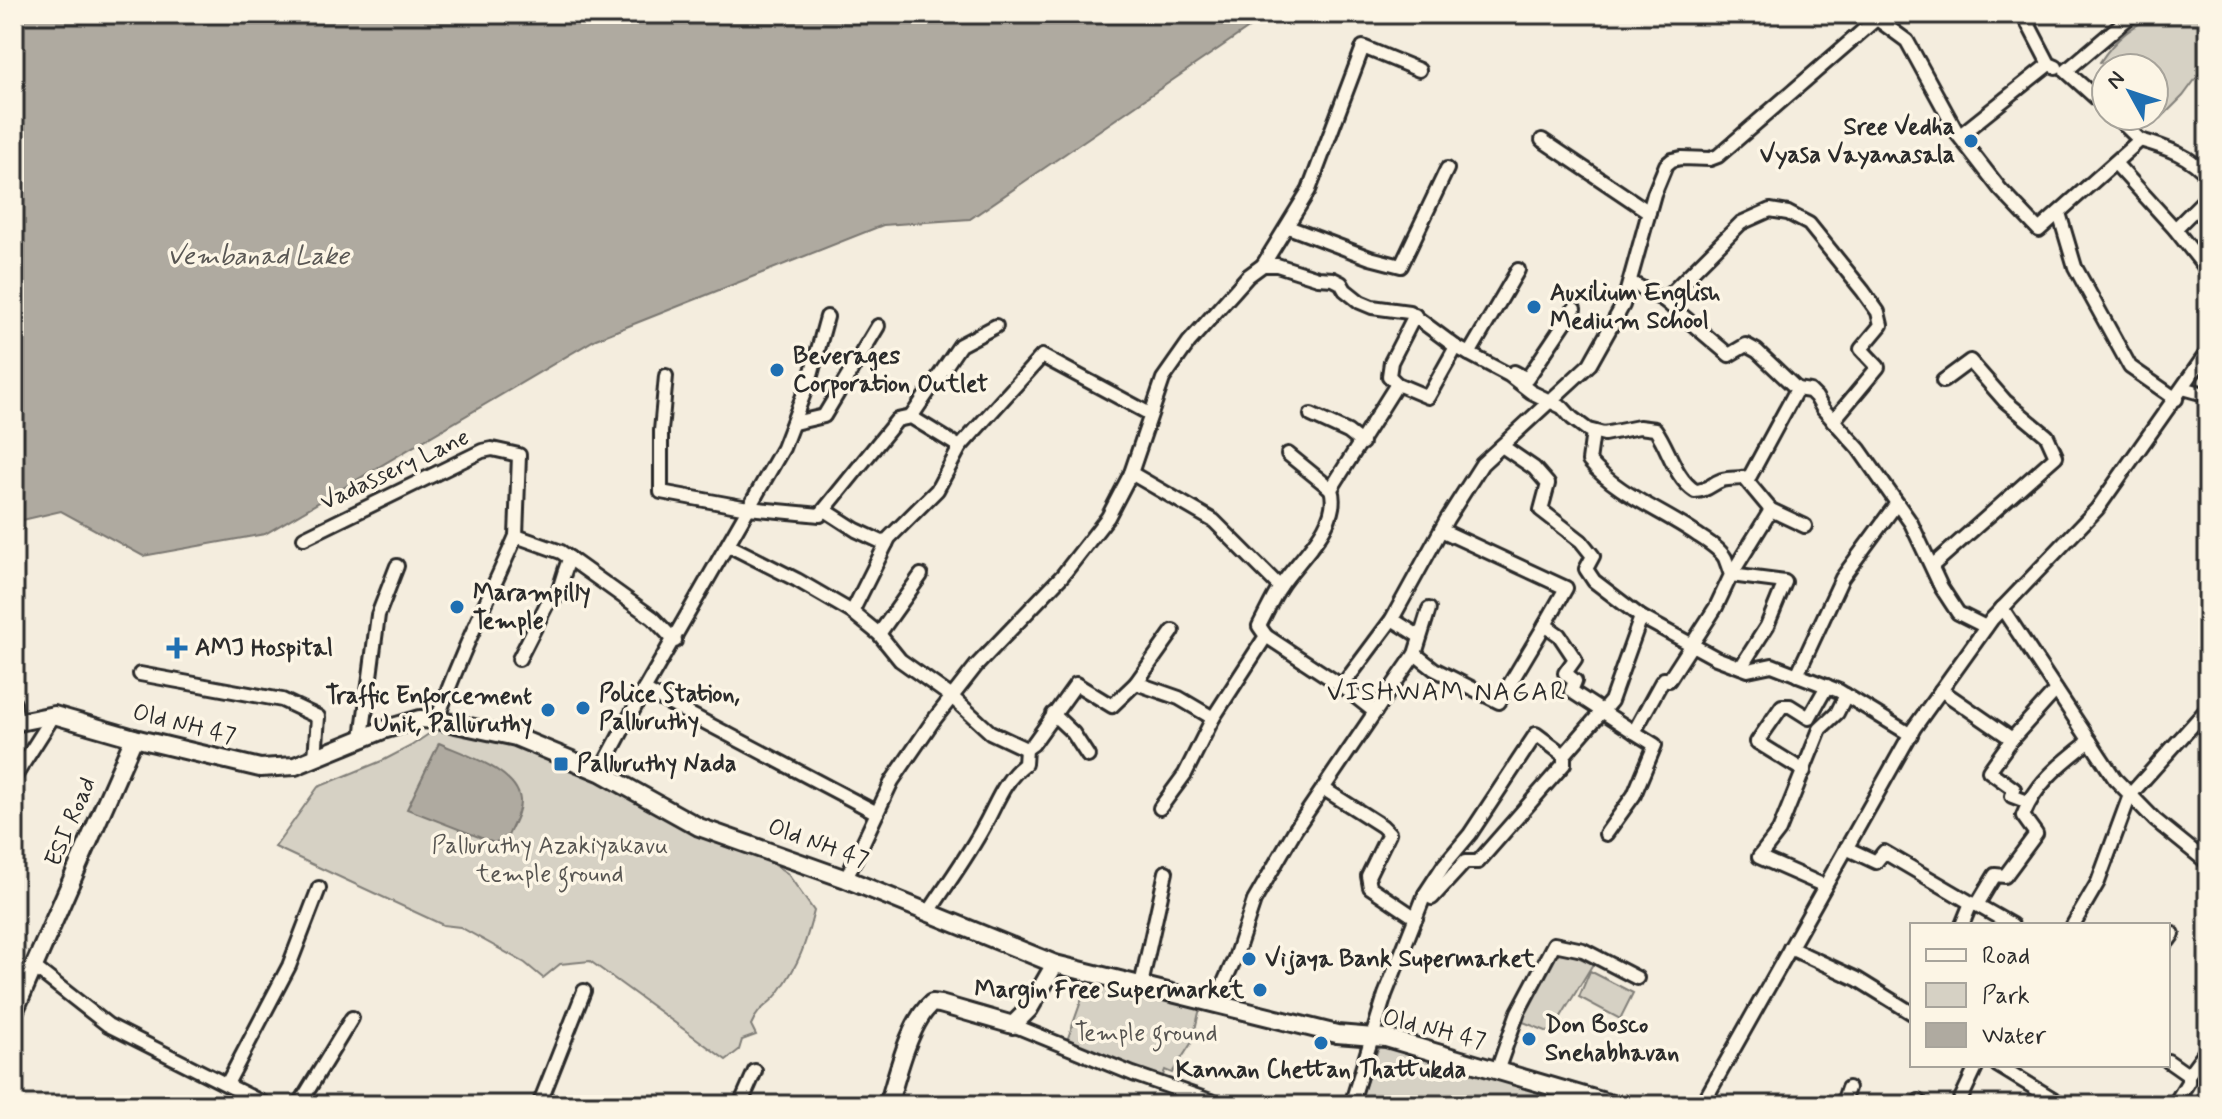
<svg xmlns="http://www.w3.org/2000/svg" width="2222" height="1119" viewBox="0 0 2222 1119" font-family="Mynerve,sans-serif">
<rect width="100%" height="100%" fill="#f4edde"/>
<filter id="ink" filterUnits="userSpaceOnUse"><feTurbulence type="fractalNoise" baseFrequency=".0125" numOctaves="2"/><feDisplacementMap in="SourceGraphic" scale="16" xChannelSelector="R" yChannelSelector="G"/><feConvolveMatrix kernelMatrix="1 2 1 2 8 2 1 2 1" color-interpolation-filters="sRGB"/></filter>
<g filter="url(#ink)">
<!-- green -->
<g fill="#d6d1c4" stroke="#807e78" stroke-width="2">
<path d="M2160 14H2181L2208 21V62L2183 96 2161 118 2154 110V68H2108L2100 62C2115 39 2133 24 2160 14Z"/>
<path d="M442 725 527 745 746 846 787 873 814 911C805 946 800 962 779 992 769 1006 759 1006 751 1025L756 1035 742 1040 739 1050 726 1060 590 961 560 964 543 978 525 963 460 927 443 925 275 847 318 787 384 760 411 746Z"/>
<path d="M1556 947 1593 964 1551 1033 1518 1020Z"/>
<path d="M1590 971 1633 993 1620 1019 1579 997Z"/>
<path d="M1090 976 1201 1004 1192 1042 1172 1073 1165 1070 1161 1081 1064 1049Z"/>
<path d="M1381 1041 1559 1091 1553 1105H1358Z"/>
</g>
<!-- water -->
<g fill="#afaaa0" stroke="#7a7771" stroke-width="2">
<path d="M14 14H1269L970 219 883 225 596 339 265 534 143 556 61 511 14 522Z"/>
<path d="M439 743C463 754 517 770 520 800 521 812 512 826 508 836L494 843 407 809Z"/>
</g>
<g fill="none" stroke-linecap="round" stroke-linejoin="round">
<!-- minor casing -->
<g stroke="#2b2b2b" stroke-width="18">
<g id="minor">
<path d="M2023 14 2049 64 2056 67"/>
<path d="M1877 19 1907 41 1959 136 2000 189 2039 230 2140 140 2115 116"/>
<path d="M2106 107 2066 71 2133 14"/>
<path d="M1959 136 2049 64"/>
<path d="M1542 140 1649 212"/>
<path d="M2140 140C2165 147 2192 156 2208 177"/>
<path d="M2115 163 2175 229 2208 271"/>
<path d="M2059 213 2075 267 2130 367 2176 399"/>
<path d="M1288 227 1370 258 1401 266 1447 169"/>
<path d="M2175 229 2208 196"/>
<path d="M1263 265 1309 190 1363 47 1419 70"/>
<path d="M1630 282 1664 300 1729 355 1746 345 1757 351 1797 389"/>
<path d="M1664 300 1741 223 1770 210 1788 213 1809 224 1863 291 1878 312 1881 325 1861 349 1878 367 1833 421"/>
<path d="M1415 315 1391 362 1389 376 1397 384 1428 397 1456 347"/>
<path d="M1469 354 1518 270"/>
<path d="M1514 372 1527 379 1574 309"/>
<path d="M666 376 661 431V492L748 508 820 515 897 420 911 417 960 447"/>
<path d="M2183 388 2208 395"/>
<path d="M1311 415 1348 432 1362 443"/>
<path d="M911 417 960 345 996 326"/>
<path d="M794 423 824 416 878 326"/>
<path d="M1502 446 1534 468 1548 484 1541 510 1581 541 1593 556 1586 569 1594 581 1641 617"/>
<path d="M1288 454 1331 489"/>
<path d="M1131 473 1214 521 1280 587"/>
<path d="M1746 480 1771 510 1805 526"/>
<path d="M825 510 856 530 886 544"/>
<path d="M1441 530 1566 588 1545 625 1559 635 1575 659 1565 673 1575 681 1571 691 1634 732 1661 683 1664 679 1669 680 1716 607 1731 575C1729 569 1727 563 1725 558 1719 548 1705 540 1696 534 1660 509 1618 495 1589 461L1593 432"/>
<path d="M304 538 482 451 492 449 519 455 516 536"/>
<path d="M728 545 797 580 852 612 879 634 900 660 952 697 990 732 1026 749 1033 744 1076 684 1112 706 1136 683 1179 698 1213 718"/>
<path d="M1932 566 2056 456 2047 436 2005 401 1970 361 1943 381"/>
<path d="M2002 608 2115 779 2155 820 2208 863"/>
<path d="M852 612 889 538 937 490 960 447 1042 356 1150 414"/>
<path d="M1392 619 1420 637"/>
<path d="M879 634 921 575"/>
<path d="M1266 636 1342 686"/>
<path d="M1415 654 1434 669 1499 702 1545 625"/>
<path d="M519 659 549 600 555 599C562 585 563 572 570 558"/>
<path d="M1741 667 1767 626 1785 582 1731 575 1771 510"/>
<path d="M140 674 282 700 318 717 315 758"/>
<path d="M1797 675 1842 578 1897 503"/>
<path d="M1136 683 1173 631"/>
<path d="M644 690 877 813"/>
<path d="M1941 690 2012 739 2056 690"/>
<path d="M14 703 17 721"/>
<path d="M1375 712 1415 654 1429 609"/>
<path d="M1053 714 1073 733 1088 756"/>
<path d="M437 720C459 656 489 598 516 536L561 552 653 618 675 641"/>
<path d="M362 738 378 615 397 566"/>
<path d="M2012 739 1989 771 2014 789 2012 796 2028 802"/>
<path d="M1804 771 1757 742 1782 706H1790L1809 718 1827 686"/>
<path d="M600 772 644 690 783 448 811 375 827 317"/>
<path d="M14 778 54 715"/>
<path d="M1324 789 1382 826 1389 833 1368 876 1370 887 1416 918"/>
<path d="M1160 808 1185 774 1213 718 1266 636 1259 626C1266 613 1272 599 1280 587 1297 560 1342 524 1331 489L1397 384"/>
<path d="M1606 834 1634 795 1655 745 1634 732"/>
<path d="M1846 848 1876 862 1884 852 1971 903"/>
<path d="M846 879 892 781 933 721 976 666 1062 576 1108 517 1131 473 1163 379 1189 342 1248 276 1263 265H1277L1318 278 1333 279 1341 283 1345 290 1360 302 1372 307 1409 312 1456 347 1509 375 1531 392 1562 407 1572 418 1588 430 1604 434 1639 427 1655 429C1669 448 1674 477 1695 491 1707 491 1711 484 1722 480 1731 477 1741 480 1750 476L1797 389 1810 391 1816 397 1823 409 1859 449 1897 503 1911 523 1941 587 1958 613 1986 627"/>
<path d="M1825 886 1759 857 1779 831 1820 729 1837 713 1846 695"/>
<path d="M1425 894 1432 898 1465 862H1478L1564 764V755"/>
<path d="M1977 905 2012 925"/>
<path d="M929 912C947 884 968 856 984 826 997 803 1003 781 1025 764L1026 749"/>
<path d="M1962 925 1971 903 1977 905 1995 875 2005 876 2036 834 2023 816C2036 782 2062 763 2090 741"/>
<path d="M2073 925 2098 882 2130 795 2208 708"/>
<path d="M2168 941 2173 934"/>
<path d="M1790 948 1857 979 1912 1013"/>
<path d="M34 967 108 1025 267 1105"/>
<path d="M1141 985 1166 872"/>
<path d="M1215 1003 1235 958 1254 901 1295 830 1375 712 1342 686 1392 619 1447 519 1482 464 1590 364 1623 305 1654 194 1666 165 1672 160 1681 158 1710 159 1718 156 1882 14"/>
<path d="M1013 1025 1133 1074 1222 1105"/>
<path d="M2168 1061 2188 1075"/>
<path d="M1997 1065 2063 1105"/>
<path d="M1497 1071 1518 1012 1554 944 1583 950 1637 978"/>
<path d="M227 1084 289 966 319 888"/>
<path d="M1959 1103 1977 1065"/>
<path d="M299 1105 352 1018"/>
<path d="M539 1105 584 991"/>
<path d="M740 1105 755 1071"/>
<path d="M1351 1105 1385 995 1425 894 1444 865 1470 834 1536 734 1564 755 1611 701 1641 617 1716 658 1748 670 1772 665 1839 691 1911 735"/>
<path d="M1559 1105 1565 1090"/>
<path d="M1702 1105 1914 728 1992 619 2097 509 2208 351"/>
<path d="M1842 1105 1848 1088"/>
<path d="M1918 1105 1919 1101"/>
<path d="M2174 1105 2188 1082V1075L2208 1048"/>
</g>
</g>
<!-- major casing -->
<g stroke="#2b2b2b" stroke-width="22">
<g id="major">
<path d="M14 723 54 715 134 738 260 768 295 766 383 730 420 719 437 720 516 737 600 772 699 827 846 879 1055 964 1337 1034 1386 1038 1615 1105"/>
<path d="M14 1012 134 738"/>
<path d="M888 1105C897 1077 909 1022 932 1003L940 1004 1013 1025 1029 1009 1055 964"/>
</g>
</g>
<!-- minor -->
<use href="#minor" stroke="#fcf5e5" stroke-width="12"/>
<!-- major -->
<use href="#major" stroke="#fcf5e5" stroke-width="16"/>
</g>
</g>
<!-- markers -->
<g fill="#1f6fb2" stroke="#fcf5e5" stroke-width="3">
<circle cx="1971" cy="141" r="8"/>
<circle cx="1534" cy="307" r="8"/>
<circle cx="777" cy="370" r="8"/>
<circle cx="457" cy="607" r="8"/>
<path d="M173 636h8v8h8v8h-8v8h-8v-8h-8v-8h8z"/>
<circle cx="583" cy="708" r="8"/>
<circle cx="548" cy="710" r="8"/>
<rect x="553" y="756" width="16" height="16" rx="4"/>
<circle cx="1249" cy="959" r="8"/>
<circle cx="1260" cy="990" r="8"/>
<circle cx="1529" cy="1039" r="8"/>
<circle cx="1321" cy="1043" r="8"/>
</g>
<g text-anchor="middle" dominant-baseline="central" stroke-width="7" stroke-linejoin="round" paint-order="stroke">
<!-- poi labels -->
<g font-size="24" font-weight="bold" fill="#2b2b2b" stroke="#fcf5e5" text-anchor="start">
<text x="1955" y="127" text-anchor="end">Sree Vedha<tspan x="1955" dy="28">Vyasa Vayanasala</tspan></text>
<text x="1550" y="293">Auxilium English<tspan x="1550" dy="28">Medium School</tspan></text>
<text x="793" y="356">Beverages<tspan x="793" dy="28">Corporation Outlet</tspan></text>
<text x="473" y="593">Marampilly<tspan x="473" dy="28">Temple</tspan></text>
<text x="195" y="648">AMJ Hospital</text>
<text x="599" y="694">Police Station,<tspan x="599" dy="28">Palluruthy</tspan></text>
<text x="532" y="696" text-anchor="end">Traffic Enforcement<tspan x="532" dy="28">Unit, Palluruthy</tspan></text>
<text x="577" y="764">Palluruthy Nada</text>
<text x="1265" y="959">Vijaya Bank Supermarket</text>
<text x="1244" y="990" text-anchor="end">Margin Free Supermarket</text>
<text x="1545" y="1025">Don Bosco<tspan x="1545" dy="28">Snehabhavan</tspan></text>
<text x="1321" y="1070" text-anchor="middle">Kannan Chettan Thattukda</text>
</g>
<!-- street labels -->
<g font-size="24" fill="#2b2b2b" stroke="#fcf5e5">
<text transform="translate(395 470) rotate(-25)">Vadassery Lane</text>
<text transform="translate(184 725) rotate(14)">Old NH 47</text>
<text transform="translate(71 822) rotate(-67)">ESI Road</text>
<text transform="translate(818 844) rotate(20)">Old NH 47</text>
<text transform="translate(1434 1030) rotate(14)">Old NH 47</text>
</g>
<!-- park labels -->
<g font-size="24" fill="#565451" stroke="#fcf5e5">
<text x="550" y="846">Palluruthy Azakiyakavu<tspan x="550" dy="28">temple ground</tspan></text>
<text x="1146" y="1033">Temple ground</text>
</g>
<!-- water labels -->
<g font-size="26" font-style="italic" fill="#595754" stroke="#fcf5e5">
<text x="258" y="257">Vembanad Lake</text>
</g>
<!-- neighbourhood labels -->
<g font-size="26" letter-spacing="2" fill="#2b2b2b" stroke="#fcf5e5">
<text x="1447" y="693">VISHWAM NAGAR</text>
</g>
</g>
<!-- margin -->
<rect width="2222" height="1119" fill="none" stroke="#fcf5e5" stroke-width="48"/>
<rect x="24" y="24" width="2174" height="1071" fill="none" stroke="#2b2b2b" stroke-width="3" filter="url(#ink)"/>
<!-- legend -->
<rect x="1910" y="923" width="260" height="144" fill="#fcf5e5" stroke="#a8a49b" stroke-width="2"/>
<rect x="1926" y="949" width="40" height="12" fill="#fcf5e5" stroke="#a8a49b" stroke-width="2"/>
<text x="1982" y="963" font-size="24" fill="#2b2b2b">Road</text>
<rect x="1926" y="983" width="40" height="24" fill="#d6d1c4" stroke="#a8a49b" stroke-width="2"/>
<text x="1982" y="1003" font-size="24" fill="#2b2b2b">Park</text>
<rect x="1926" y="1023" width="40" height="24" fill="#afaaa0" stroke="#a8a49b" stroke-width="2"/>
<text x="1982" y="1043" font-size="24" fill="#2b2b2b">Water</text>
<!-- north arrow -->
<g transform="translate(2130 92) rotate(310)"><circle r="38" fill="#fcf5e5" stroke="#a8a49b" stroke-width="2"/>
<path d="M0-6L14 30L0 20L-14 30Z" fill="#1f6fb2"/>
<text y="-12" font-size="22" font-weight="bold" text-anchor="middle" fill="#2b2b2b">N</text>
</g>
</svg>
